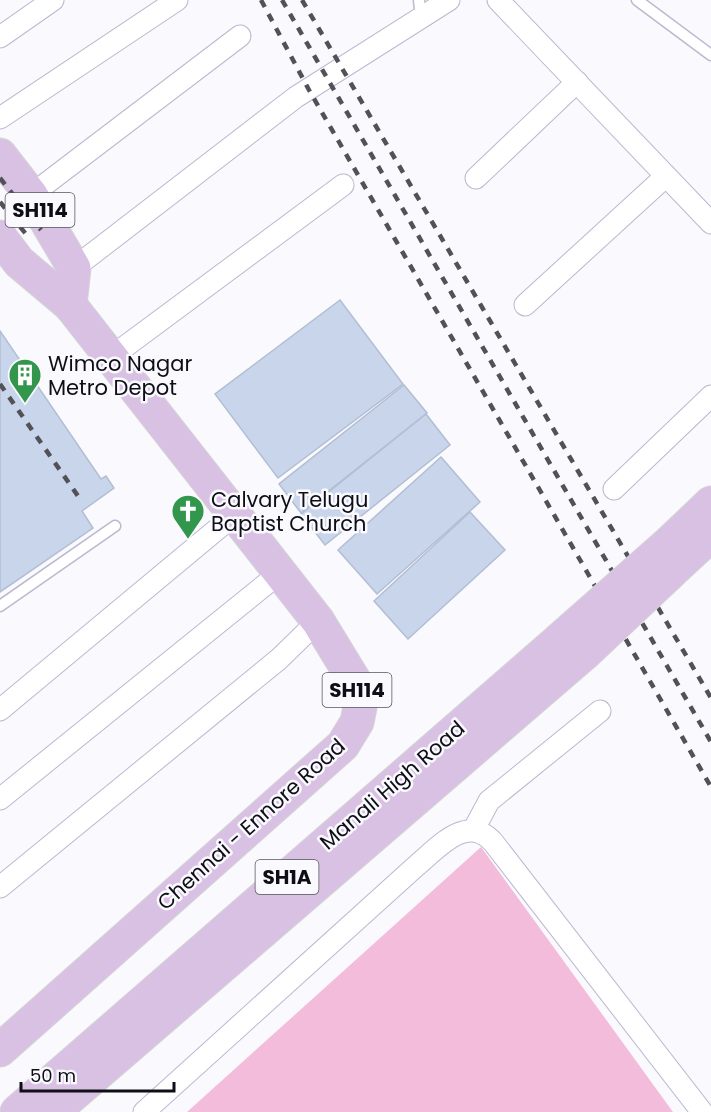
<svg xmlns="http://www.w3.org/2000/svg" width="711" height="1112" viewBox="0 0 711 1112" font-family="Poppins,sans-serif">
<rect width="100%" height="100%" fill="#faf9fe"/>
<!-- green -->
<path fill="#f4bcdb" d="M481 847 673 1112H187Z"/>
<!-- building -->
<g fill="#c8d5eb" stroke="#b1bed3" stroke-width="1.5">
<path d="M340 300 403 384 278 478 215 394Z"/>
<path d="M0 331 101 479 106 476 114 488 82 511 93 528 0 592Z"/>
<path d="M404 385 427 413 301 513 279 484Z"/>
<path d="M426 414 450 445 325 545 301 514Z"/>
<path d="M441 457 480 502 377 594 338 550Z"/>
<path d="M470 512 505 550 408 639 374 601Z"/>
</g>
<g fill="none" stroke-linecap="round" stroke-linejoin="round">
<!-- service casing -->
<g stroke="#bab9d0" stroke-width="13">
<g id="service">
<path d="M419 0 421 18"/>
<path d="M637 0 711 55"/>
<path d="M0 606 115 526"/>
</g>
</g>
<!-- minor casing -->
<g stroke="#bab9d0" stroke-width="23">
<g id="minor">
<path d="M498 0 711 223"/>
<path d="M0 37 53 0"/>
<path d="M0 118 177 0"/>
<path d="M476 178 577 82"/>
<path d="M31 195 240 36"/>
<path d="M74 268 296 97 449 0"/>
<path d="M525 305 666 176"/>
<path d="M111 357 343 185"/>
<path d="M614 489 711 396"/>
<path d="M0 710 233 516"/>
<path d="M0 799 281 572"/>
<path d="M474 829 489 801 600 711"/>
<path d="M0 887 279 659 318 621"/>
<path d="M144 1112 415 867C438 848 466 813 493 842L702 1112"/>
</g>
</g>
<!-- primary casing -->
<g stroke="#d4d4d5" stroke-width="35">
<g id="primary">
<path d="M0 155 31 195 74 268 70 305 318 621 354 680 361 702 357 722 343 745 0 1050"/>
<path d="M0 237 19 262 70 305"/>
<path d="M668 544 711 503"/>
<path d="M671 572 711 535"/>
<path d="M17 1112 558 641"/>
<path d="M53 1112 585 653"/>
</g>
</g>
<!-- service -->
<use href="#service" stroke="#fff" stroke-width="10"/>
<!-- minor -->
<use href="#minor" stroke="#fff" stroke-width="21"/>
<!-- primary -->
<use href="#primary" stroke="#d9c1e3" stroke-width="33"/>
<!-- rail -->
<g stroke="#525158" stroke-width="4.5" stroke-dasharray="8 8" stroke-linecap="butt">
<path d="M261 0 309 90 711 787"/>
<path d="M282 0 711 742"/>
<path d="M302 0 711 698"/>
<path d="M0 178 41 230"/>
<path d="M0 202 30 239"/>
<path d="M0 384 78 496"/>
</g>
<!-- primary-bridge casing -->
<g stroke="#d4d4d5" stroke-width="35" stroke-linecap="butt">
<g id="primary-bridge">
<path d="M558 641 668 544"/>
<path d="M585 653 671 572"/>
</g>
</g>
<!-- primary-bridge -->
<use href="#primary-bridge" stroke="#d9c1e3" stroke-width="33"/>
</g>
<!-- icons -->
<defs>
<g id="building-pin" transform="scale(1.725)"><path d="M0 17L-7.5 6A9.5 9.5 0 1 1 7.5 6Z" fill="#32974c" stroke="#faf9fe"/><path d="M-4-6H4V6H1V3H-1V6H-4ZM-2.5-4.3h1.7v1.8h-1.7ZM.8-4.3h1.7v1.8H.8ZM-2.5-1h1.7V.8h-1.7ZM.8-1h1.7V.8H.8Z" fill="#fff"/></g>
<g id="church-pin" transform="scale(1.725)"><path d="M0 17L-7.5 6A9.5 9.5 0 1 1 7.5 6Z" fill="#32974c" stroke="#faf9fe"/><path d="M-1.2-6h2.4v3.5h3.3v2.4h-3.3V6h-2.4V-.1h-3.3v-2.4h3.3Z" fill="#fff"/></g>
</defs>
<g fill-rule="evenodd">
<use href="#building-pin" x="25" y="375"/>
<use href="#church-pin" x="188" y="511"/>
</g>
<g text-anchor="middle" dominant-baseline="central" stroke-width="5" stroke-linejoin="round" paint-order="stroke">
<!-- shield labels -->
<g fill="#faf9fe" stroke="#55545c" stroke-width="1.5">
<rect x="5.5" y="193" width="69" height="34" rx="4.5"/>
<rect x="322.5" y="673" width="69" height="34" rx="4.5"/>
<rect x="255.5" y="860" width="63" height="34" rx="4.5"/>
</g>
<g font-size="20" font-weight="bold" fill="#0e0e16">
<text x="40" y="210">SH114</text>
<text x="357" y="690">SH114</text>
<text x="287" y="877">SH1A</text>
</g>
<!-- poi labels -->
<g font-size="21" fill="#0e0e16" stroke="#faf9fe" text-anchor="start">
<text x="48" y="363">Wimco Nagar<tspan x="48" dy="24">Metro Depot</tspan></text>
<text x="211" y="499">Calvary Telugu<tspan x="211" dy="24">Baptist Church</tspan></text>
</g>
<!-- street labels -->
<g font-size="21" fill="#0e0e16" stroke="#faf9fe">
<text transform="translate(392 785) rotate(-41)">Manali High Road</text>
<text transform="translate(251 824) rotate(-42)">Chennai - Ennore Road</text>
</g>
</g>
<!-- scale -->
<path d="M21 1082v9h153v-9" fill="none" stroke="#0e0e16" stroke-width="3"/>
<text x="30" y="1082" font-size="18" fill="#0e0e16" stroke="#faf9fe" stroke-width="4.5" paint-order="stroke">50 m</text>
</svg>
